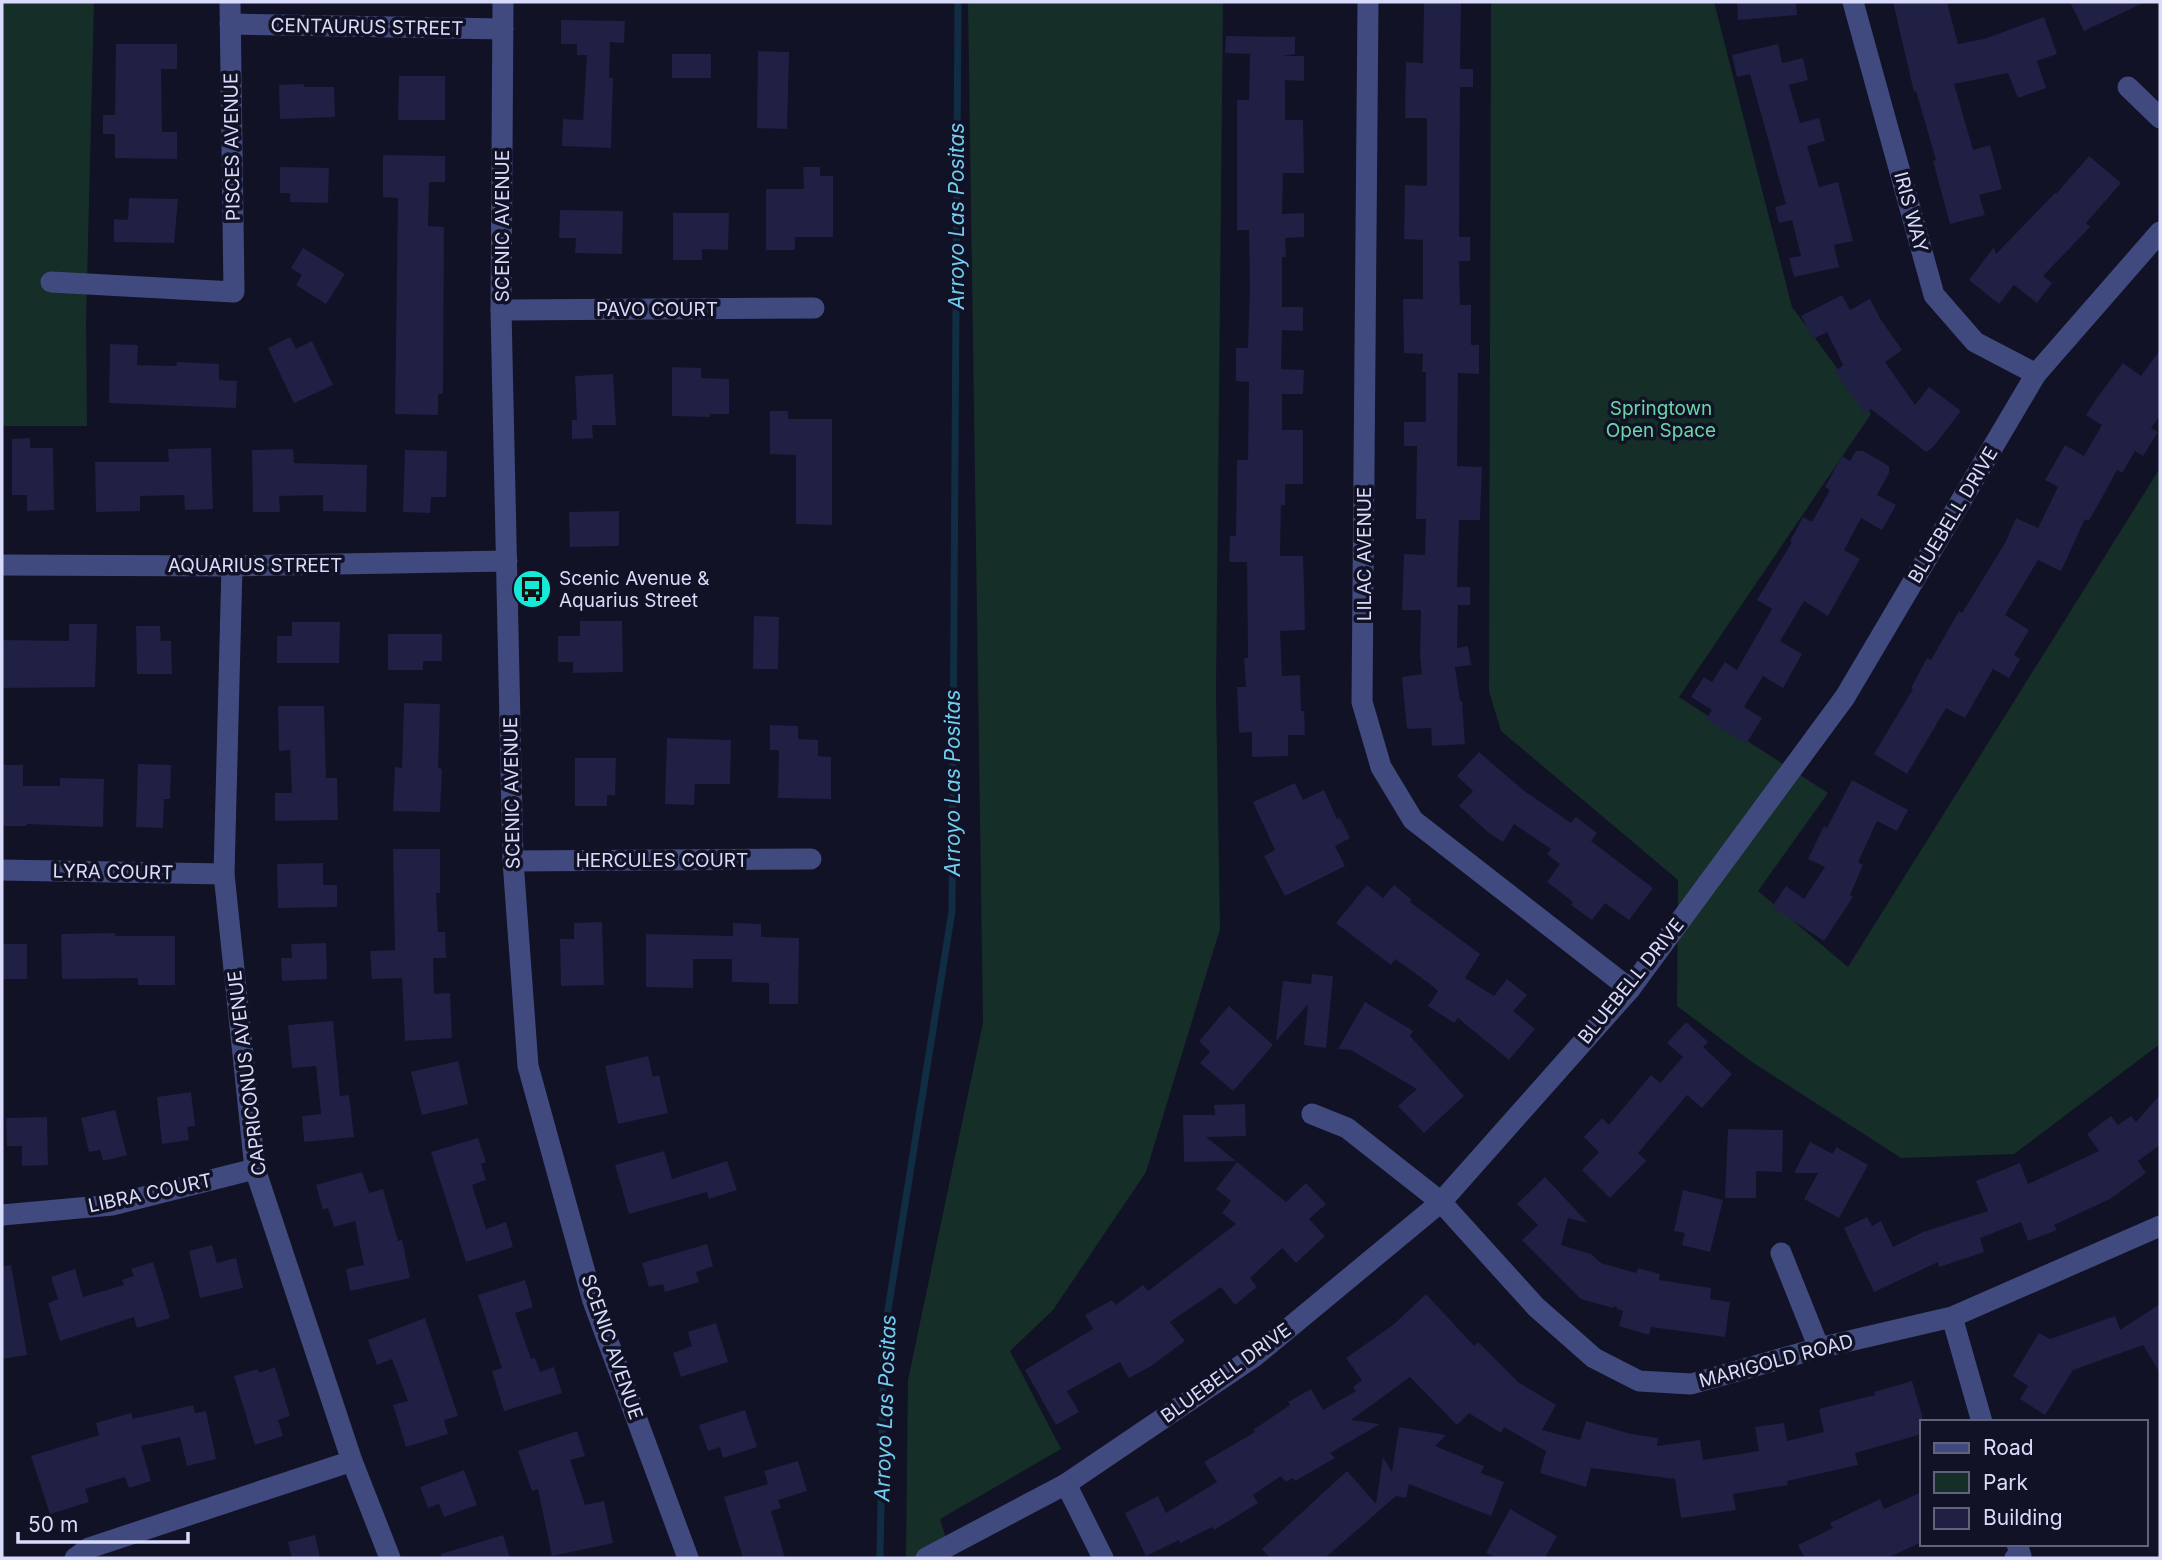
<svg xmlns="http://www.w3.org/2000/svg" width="2162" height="1560" viewBox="0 0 2162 1560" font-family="Inter,sans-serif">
<rect width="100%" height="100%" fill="#111225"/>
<!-- green -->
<g fill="#152e28">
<path d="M2 2H94L86 322 87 426H2Z"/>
<path d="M968 2H1223L1216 694 1220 929 1146 1172 1053 1310 1010 1351 1061 1449 940 1519 952 1558H906L908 1380 983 1023Z"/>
<path d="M1491 2H1714L1792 307 1871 414 1679 697 1828 793 1758 891 1848 967 2160 468V1044L2014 1154 1901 1158 1752 1062 1677 1006 1678 880 1501 731 1489 691Z"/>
</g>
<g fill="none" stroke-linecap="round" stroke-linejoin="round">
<!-- stream -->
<path stroke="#112d44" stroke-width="7" d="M880 1558 884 1335 952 911 958 2"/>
</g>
<!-- building -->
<g fill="#201f44">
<path d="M1424 2H1461L1460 69H1473V87H1460L1459 237H1470V261H1459L1460 305H1471V345H1479V374L1458 373 1457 466 1482 467 1480 520H1459L1457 587H1470V605H1458L1457 648 1468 646 1471 665 1455 667 1460 701H1462L1465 744 1432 746 1431 728 1407 729 1402 677 1422 674 1420 657 1421 610H1402L1404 554 1425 555 1426 519H1416L1417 446H1404V422H1426V372H1422L1423 354 1404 353 1403 299H1423V240L1404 239 1405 185 1427 186V118H1405L1406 62 1423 63Z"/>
<path d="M1737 2H1796L1797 15 1738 20Z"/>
<path d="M1893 2H1947L1958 44 1984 39 2044 17 2057 54 2037 61 2046 88 2018 98 2008 73 1954 84 1973 150 1990 145 2002 189 1979 195 1985 215 1950 224 1933 161 1936 160 1916 91 1914 92Z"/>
<path d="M2070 2H2145L2084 31Z"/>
<path d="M561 20 625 21 624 43 610 42 609 78H613L611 148 562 146 563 119 583 120 587 55H577V44H561Z"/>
<path d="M1226 36 1295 37V54L1283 56H1304V81L1285 80V120H1303L1304 173H1283L1282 214 1304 213V237L1285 238 1286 257H1282V307H1303V331L1282 330 1281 369 1304 370 1303 394H1282V430H1303V484H1285V505H1281L1280 556H1303L1304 586 1305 630 1280 631 1282 676 1300 675 1301 711H1304L1305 735H1288V756L1252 757V732L1239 733 1237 687H1246L1244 658H1248L1247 562H1229L1230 536H1236L1237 460H1248L1249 382 1236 381V348H1248L1250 286 1249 230H1237V100H1249L1250 54 1225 53Z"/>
<path d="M116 44H177V69H161L162 132H177V159L115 158V134H103V115H115Z"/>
<path d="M1778 44 1782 63 1803 58 1808 80 1789 85 1800 123 1819 118 1825 141 1807 146 1819 187 1838 182 1853 241 1834 245 1839 267 1794 277 1789 258 1801 256 1792 220 1779 223 1775 207 1786 204 1750 74 1737 77 1732 55Z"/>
<path d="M758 51 789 52 787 129 757 128Z"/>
<rect x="672" y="54" width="39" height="24"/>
<path d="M399 76H445V120H398Z"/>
<path d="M304 84V87H334L335 117 280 119 279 85Z"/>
<path d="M383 155 445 156V182H429L428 226 444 227 443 394H438V415L395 414 398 198 383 197Z"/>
<path d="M2089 156 2121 183 2086 223 2090 227 2043 276 2052 283 2037 303 2014 285 1999 304 1969 280 1994 247 1996 254 2055 193 2056 194Z"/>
<path d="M280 167 329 168 328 203 290 202V193H280Z"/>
<path d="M803 167H820V176H833V237H795V250H766V189H804Z"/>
<path d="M129 198 178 199 174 243 114 242V219L128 220Z"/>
<path d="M560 210 623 211 622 254 575 253 576 238H559Z"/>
<path d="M673 213H729L728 250 702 249V260H673Z"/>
<path d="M303 248 345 274 326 304 296 285 302 275 291 268Z"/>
<path d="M1842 295 1850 310 1870 299 1881 320 1902 350 1885 362 1915 405 1929 387 1961 411 1933 447 1926 452 1871 409 1865 414 1835 372 1843 365 1827 332 1813 339 1801 316Z"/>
<path d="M290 337 296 349 312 341 333 385 294 403 268 348Z"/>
<path d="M110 344 138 345 137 365 176 366 177 362 219 364V380L237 381 236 408 109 403Z"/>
<path d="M2160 350V416L2151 428 2158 432 2143 456 2135 451 2122 473 2117 470 2089 521 2085 519 2061 571 2038 560 2005 615 2029 630 2014 655 2020 659 2009 678 1993 669 1965 718 1946 708 1907 774 1874 754 1913 689 1911 688 1927 658 1931 660 1959 611 1962 613 2005 543 2016 518 2038 528 2058 487 2045 480 2065 445 2084 456 2102 425 2086 415 2097 398 2123 363 2141 376Z"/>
<path d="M672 367 701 368V378L729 379V414H710V417L672 416Z"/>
<path d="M613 374 616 425H592L593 438 572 439V420H577L575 376Z"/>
<path d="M770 411H788V419H832V525L796 524V455L770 454Z"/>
<path d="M30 438V448H53L54 510 27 511V495H12V439Z"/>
<path d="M211 448 213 509 185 510 184 495 140 496V511L96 512 95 462H169L168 449Z"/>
<path d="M293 449 294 463 367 465 366 512 323 511V495L279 496 280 512H253L252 450Z"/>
<path d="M405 450 447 451 446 497H431L430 513 403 512Z"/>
<path d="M1856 451H1863L1889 466V473L1877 495 1896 505 1882 530 1861 518 1844 550 1860 559 1828 616 1804 601 1780 641 1802 654 1783 688 1763 676 1744 707 1762 718 1746 744 1706 719 1712 710 1691 697 1704 677 1712 682 1725 662 1737 670 1772 609 1757 600 1792 542 1790 541 1803 517 1812 522 1830 490 1825 487 1842 456 1850 461Z"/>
<path d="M619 511V546L570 547 569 512Z"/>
<path d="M754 616 779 617 778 669H753Z"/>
<path d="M580 621H622L623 672 573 673V662H558V636H580Z"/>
<path d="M292 622H340L339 663H277V636H292Z"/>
<path d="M69 624H97L95 687 2 688V640L69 641Z"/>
<path d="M136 626H160L161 641H171L172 674H137Z"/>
<path d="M388 634H442V661H423V670H388Z"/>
<path d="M404 703 440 704 438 768 442 769 440 812 393 811 395 767 402 768Z"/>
<path d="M278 706H324L326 778H337L338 820 275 821V793H292L290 750 279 751Z"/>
<path d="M770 725 798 726V739L818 740V756L831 757V799L778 798 779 750H770Z"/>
<path d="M667 738 731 740 730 784H695L694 805 665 804Z"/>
<path d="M1479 752 1523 790 1571 823 1576 817 1597 833 1591 841 1653 888 1629 920 1605 903 1592 920 1571 905 1573 902 1547 882 1560 864 1547 854 1551 849 1514 824 1503 842 1489 833 1459 806 1473 791 1457 776Z"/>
<path d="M575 758H616L615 795H607V806H575Z"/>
<path d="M138 764 171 765 170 799H164L163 828 136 827Z"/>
<path d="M2 765H23V786H60V778L104 779 103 827 27 824V826H2Z"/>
<path d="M1852 780 1908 810 1897 831 1877 821 1858 862 1863 865 1850 895 1853 897 1824 941 1772 907 1786 886 1804 899 1825 867 1808 859 1824 826 1827 828Z"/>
<path d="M1295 783 1303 800 1324 790 1337 819 1340 818 1350 838 1335 846 1345 866 1285 896 1264 856 1275 850 1253 802Z"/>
<path d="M393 849H440V893H436L438 932H445L446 958H433L434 994 450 993 452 1038 405 1041 402 978 372 979 370 951 395 950Z"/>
<path d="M323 863V885H337V907L278 908 277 864Z"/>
<path d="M1367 885 1383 898 1394 885 1412 900 1410 902 1480 954 1465 978 1494 996 1507 979 1527 995 1513 1011 1535 1029 1509 1060 1458 1018 1454 1023 1428 1006 1438 991 1430 984 1395 959 1391 965 1336 923Z"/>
<path d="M602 922 604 985 561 986 560 939H574V923Z"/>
<path d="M733 923 761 924V937L799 938 798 1004H769V983L732 982V959H693V988L646 987V934L733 936Z"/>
<path d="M115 933V936H175V985H138V978L62 979 61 934Z"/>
<path d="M326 943 327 979 282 981 281 958H292L291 944Z"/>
<rect x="2" y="944" width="25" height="35"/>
<path d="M1312 974 1333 976 1326 1048 1304 1045 1308 1004 1276 1041 1283 981 1311 984Z"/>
<path d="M1365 1002 1413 1031 1410 1036 1464 1096 1424 1133 1398 1106 1417 1089 1351 1050 1338 1049Z"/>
<path d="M1229 1006 1273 1045 1233 1091 1200 1063 1210 1052 1199 1041Z"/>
<path d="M333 1021 340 1096 349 1095 354 1137 304 1142 302 1116 321 1114 316 1066 292 1068 288 1025Z"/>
<path d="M1686 1022 1708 1042 1703 1047 1732 1074 1702 1108 1687 1095 1638 1153 1646 1161 1610 1198 1582 1170 1599 1152 1584 1137 1602 1118 1609 1125 1651 1075 1660 1083 1683 1057 1667 1043Z"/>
<path d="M648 1056 653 1077 659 1075 668 1113 618 1124 605 1066Z"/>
<path d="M458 1061 468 1104 422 1115 411 1072Z"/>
<path d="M191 1092 195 1126 187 1127 189 1140 162 1144 157 1097Z"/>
<path d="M2160 1095V1145L2138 1161 2146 1173 2110 1199 2054 1225 2057 1230 2028 1241 2021 1222 1980 1238 1984 1252 1939 1267 1938 1262 1874 1292 1844 1228 1867 1217 1872 1226 1881 1221 1893 1247 1923 1232 1988 1211 1976 1181 2020 1163 2028 1184 2099 1151 2087 1134 2111 1116 2118 1125 2131 1116 2136 1122Z"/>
<path d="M1245 1104 1246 1136 1206 1137 1236 1161 1184 1162 1183 1115H1215L1214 1105Z"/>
<path d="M115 1110 127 1155 103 1161 100 1150 89 1152 81 1118Z"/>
<path d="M47 1117 48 1165 22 1166V1146H7L6 1118Z"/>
<path d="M1728 1129 1783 1130 1782 1172 1756 1171V1198H1725Z"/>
<path d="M478 1138 486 1162 481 1164 486 1180 472 1185 486 1229 506 1222 513 1247 466 1262 431 1152Z"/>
<path d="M1810 1142 1833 1154 1836 1147 1868 1165 1839 1218 1804 1199 1818 1173H1794Z"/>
<path d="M664 1151 672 1179 727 1161 737 1190 709 1199 707 1192 629 1214 615 1165Z"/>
<path d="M1237 1162 1286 1202 1306 1183 1326 1204 1309 1219 1325 1236 1296 1263 1282 1248 1250 1278 1257 1287 1235 1305 1221 1287 1170 1322 1185 1341 1151 1366 1129 1378 1120 1362 1067 1391 1079 1412 1056 1425 1025 1370 1093 1329 1085 1315 1112 1300 1116 1305 1143 1285 1148 1291 1236 1224 1222 1213 1231 1201 1216 1189Z"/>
<path d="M362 1172 369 1193 383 1189 398 1241 402 1240 410 1278 350 1291 346 1269 364 1265 355 1221 334 1227 328 1208 323 1210 316 1185Z"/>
<path d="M1545 1177 1588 1223 1568 1218 1561 1245 1591 1254 1601 1263 1636 1273 1638 1268 1660 1274 1659 1280 1711 1288 1710 1299 1730 1302 1725 1337 1651 1327 1649 1335 1619 1326 1623 1311 1617 1309V1307L1614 1306 1613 1308 1581 1299 1522 1240 1538 1225 1517 1204Z"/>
<path d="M1683 1190 1723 1200 1710 1252 1682 1245 1685 1233 1674 1231Z"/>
<path d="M707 1244 713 1266 696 1272 699 1282 665 1292 663 1284 649 1287 642 1263Z"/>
<path d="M212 1245 217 1263 236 1258 243 1288 200 1298 189 1251Z"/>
<path d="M153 1262 170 1318 137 1328 134 1317 60 1341 48 1303 58 1299 51 1277 75 1269 83 1297 124 1285 122 1280 134 1276 131 1269Z"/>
<path d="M11 1265 27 1355 2 1359V1266Z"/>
<path d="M525 1280 533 1307 515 1313 531 1359 535 1358 540 1372 554 1367 562 1393 504 1411 492 1371 502 1368 478 1295Z"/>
<path d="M1426 1294 1474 1346 1478 1342 1518 1382 1556 1405 1542 1430 1580 1440 1586 1421 1631 1434 1658 1438 1657 1446 1700 1440 1703 1460 1759 1451 1755 1427 1784 1423 1787 1441 1824 1432 1819 1409 1875 1395 1874 1392 1912 1381 1922 1415V1434L1855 1453 1858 1465 1787 1481 1788 1485 1733 1494 1736 1510 1681 1518 1675 1479 1591 1468 1586 1487 1540 1473 1546 1451 1504 1427 1501 1433 1469 1413 1457 1425 1410 1377 1351 1420 1380 1424 1330 1453 1335 1458 1295 1481 1292 1478 1286 1482 1281 1476 1253 1495 1258 1503 1214 1530 1212 1527 1180 1543 1179 1540 1146 1556 1125 1513 1158 1496 1166 1513 1217 1482 1204 1462 1255 1432 1253 1430 1290 1405 1288 1402 1311 1389 1323 1410 1356 1391 1353 1387 1362 1380 1346 1358 1393 1325Z"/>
<path d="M2160 1304V1373L2143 1345 2073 1370 2045 1415 2020 1399 2028 1386 2013 1376 2039 1333 2050 1339 2115 1316 2120 1330Z"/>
<path d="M425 1318 458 1416 444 1420 448 1434 406 1447 393 1405 408 1401 392 1359 377 1365 368 1340Z"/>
<path d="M716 1323 728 1362 681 1377 673 1353 692 1346 688 1332Z"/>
<path d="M275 1367 290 1416 278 1420 283 1436 255 1445 234 1376 258 1369 259 1373Z"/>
<path d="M193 1405 195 1413 206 1411 216 1459 187 1466 180 1437 141 1446 151 1481 129 1488 125 1477 85 1489 89 1502 50 1514 31 1456 99 1435 96 1423 131 1413 133 1419Z"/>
<path d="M745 1410 757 1447 723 1458 720 1447 708 1451 699 1425Z"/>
<path d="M1399 1427 1446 1435 1435 1446 1484 1466 1481 1473 1504 1482 1491 1516 1409 1484 1406 1498 1396 1496 1325 1558H1270L1262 1549 1347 1471 1376 1504 1383 1457 1392 1472Z"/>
<path d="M577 1431 585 1456 570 1460 585 1505 604 1501 613 1543 552 1556 538 1489 532 1491 518 1451Z"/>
<path d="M798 1461 807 1491 778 1500 781 1508 771 1511 785 1558H743L724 1497 768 1484 764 1471Z"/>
<path d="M464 1470 477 1505 444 1517 439 1504 428 1508 420 1487Z"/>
<path d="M1922 1492V1542L1887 1558H1805L1798 1545 1833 1528 1830 1523 1880 1499 1884 1509Z"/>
<path d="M1510 1509 1557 1536 1545 1558H1497L1486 1553Z"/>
<path d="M315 1535 320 1558H292L288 1542Z"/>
<path d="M503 1535 510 1558H441V1554Z"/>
</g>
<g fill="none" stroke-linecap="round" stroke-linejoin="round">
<!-- minor -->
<g stroke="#414a7f" stroke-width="21">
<path d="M503 2 501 310 513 861 528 1066 592 1298 688 1558"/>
<path d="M1368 2 1362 702 1381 767 1413 820 1630 989"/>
<path d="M1853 2 1934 295 1975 342 2036 374"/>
<path d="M230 24 503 29"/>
<path d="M2128 87 2160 118"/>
<path d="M51 282 234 292 230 2"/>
<path d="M501 310 814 308"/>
<path d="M2 565 232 566 507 561"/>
<path d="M232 566 224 874 255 1169 352 1461 390 1558"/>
<path d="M513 861 811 859"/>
<path d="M2 870 224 874"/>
<path d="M1312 1114 1347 1128 1441 1202 1536 1307 1594 1358 1639 1381 1691 1384 1819 1348 1952 1317 2160 1226"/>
<path d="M2 1215 112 1205 255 1169"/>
<path d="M1781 1253 1819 1348"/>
<path d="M1952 1317 1982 1422"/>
<path d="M1066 1484 1103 1558"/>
<path d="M75 1558 89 1548 352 1461"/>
<path d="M926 1558 1066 1484 1255 1356 1441 1202 1630 989 1845 697 2036 374 2160 232"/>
<path d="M2015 1558 2021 1556 2017 1544"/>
</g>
</g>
<!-- icons -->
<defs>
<g id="bus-disc" transform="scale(2.0125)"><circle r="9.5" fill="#17e9d7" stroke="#111225"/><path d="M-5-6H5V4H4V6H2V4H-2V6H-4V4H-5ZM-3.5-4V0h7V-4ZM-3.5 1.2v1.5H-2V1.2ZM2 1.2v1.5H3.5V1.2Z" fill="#111"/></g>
</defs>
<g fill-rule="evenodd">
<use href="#bus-disc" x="532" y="589"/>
</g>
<g text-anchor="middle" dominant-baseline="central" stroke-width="7" stroke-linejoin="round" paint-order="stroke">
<!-- street labels -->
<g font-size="19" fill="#d9dbfb" stroke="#111225">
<text transform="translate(367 27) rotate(1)">CENTAURUS STREET</text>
<text transform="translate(232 147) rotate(-91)">PISCES AVENUE</text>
<text transform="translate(1911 212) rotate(75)">IRIS WAY</text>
<text transform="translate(502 226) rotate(-90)">SCENIC AVENUE</text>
<text x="657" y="309">PAVO COURT</text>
<text transform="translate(1953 515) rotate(-59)">BLUEBELL DRIVE</text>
<text transform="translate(1364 554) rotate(-90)">LILAC AVENUE</text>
<text x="255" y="565">AQUARIUS STREET</text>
<text transform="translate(512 793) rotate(-91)">SCENIC AVENUE</text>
<text x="662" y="860">HERCULES COURT</text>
<text transform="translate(113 872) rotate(1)">LYRA COURT</text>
<text transform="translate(1631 981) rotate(-51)">BLUEBELL DRIVE</text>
<text transform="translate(247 1073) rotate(-97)">CAPRICONUS AVENUE</text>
<text transform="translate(150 1193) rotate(-12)">LIBRA COURT</text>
<text transform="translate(612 1347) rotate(71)">SCENIC AVENUE</text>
<text transform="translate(1776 1361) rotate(-15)">MARIGOLD ROAD</text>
<text transform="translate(1226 1373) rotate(-36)">BLUEBELL DRIVE</text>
</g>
<!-- park labels -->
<g font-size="19" fill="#6bd5a7" stroke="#111225">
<text x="1661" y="408">Springtown<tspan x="1661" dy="22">Open Space</tspan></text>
</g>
<!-- poi labels -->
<g font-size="19" fill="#d9dbfb" stroke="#111225" text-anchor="start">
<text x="559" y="578">Scenic Avenue &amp;<tspan x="559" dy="22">Aquarius Street</tspan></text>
</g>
<!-- water labels -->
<g font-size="21" font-style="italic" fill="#71cef1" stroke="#111225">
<text transform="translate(956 216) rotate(-90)">Arroyo Las Positas</text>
<text transform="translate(952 783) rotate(-90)">Arroyo Las Positas</text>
<text transform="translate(885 1408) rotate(-88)">Arroyo Las Positas</text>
</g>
</g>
<!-- border -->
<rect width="2162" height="1560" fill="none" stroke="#d9dbfb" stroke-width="7"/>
<!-- legend -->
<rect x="1920" y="1420" width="228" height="126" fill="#111225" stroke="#61627b" stroke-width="2"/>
<rect x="1934" y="1443" width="35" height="10" fill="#414a7f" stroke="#61627b" stroke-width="2"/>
<text x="1983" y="1455" font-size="21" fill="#d9dbfb">Road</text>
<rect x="1934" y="1472" width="35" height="21" fill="#152e28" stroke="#61627b" stroke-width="2"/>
<text x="1983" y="1490" font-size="21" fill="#d9dbfb">Park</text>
<rect x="1934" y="1508" width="35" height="21" fill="#201f44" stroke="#61627b" stroke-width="2"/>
<text x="1983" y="1525" font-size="21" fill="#d9dbfb">Building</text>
<!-- scale -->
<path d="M18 1532v10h170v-10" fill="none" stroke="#d9dbfb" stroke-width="3.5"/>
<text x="28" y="1532" font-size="21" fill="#d9dbfb" stroke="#111225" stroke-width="5" paint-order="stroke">50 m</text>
</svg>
